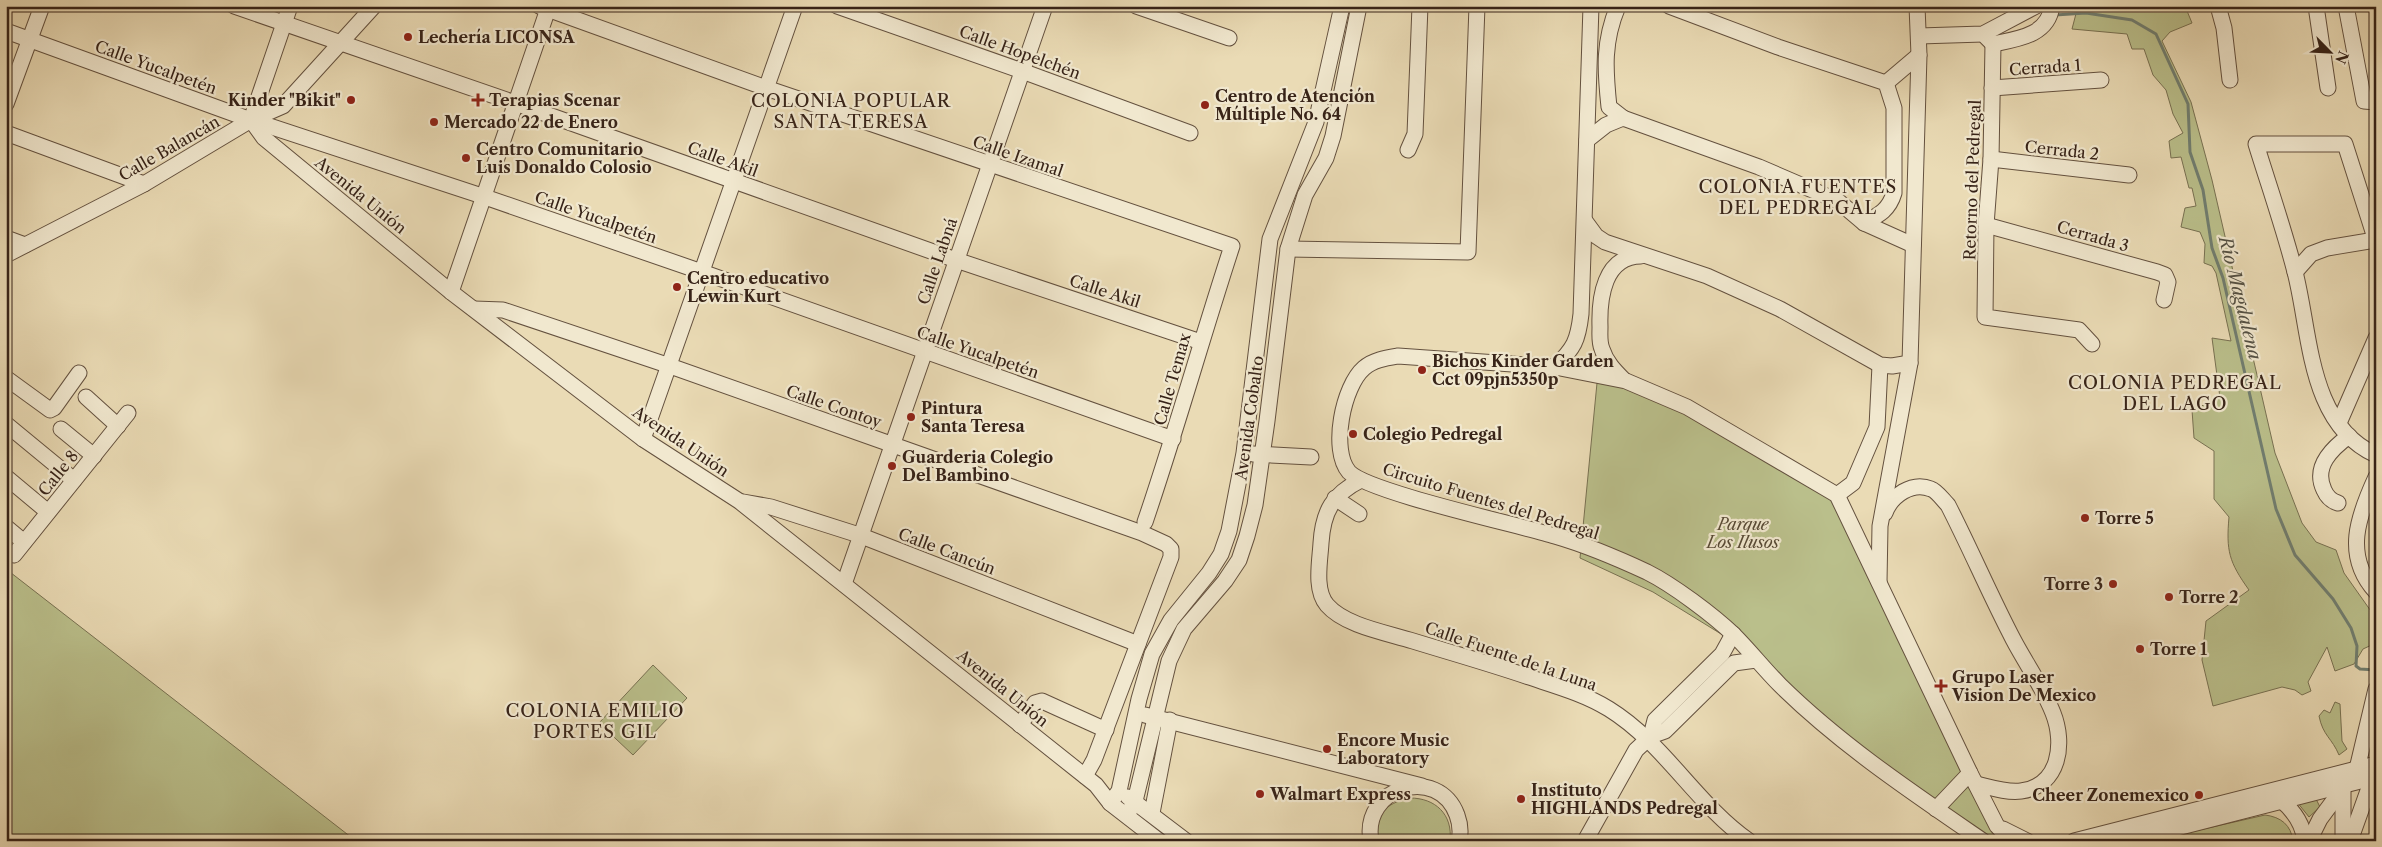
<svg xmlns="http://www.w3.org/2000/svg" width="2382" height="847" viewBox="0 0 2382 847" font-family="'Libre Caslon Text',serif">
<rect width="100%" height="100%" fill="#eadbb5"/>
<filter id="stains"><feTurbulence type="fractalNoise" baseFrequency=".004" numOctaves="4"/><feColorMatrix values="0 0 0 0 .2 0 0 0 0 .09 0 0 0 0 .02 0 0 0 .5 -.17"/></filter>
<radialGradient id="worn" r=".72"><stop offset=".6" stop-color="#630" stop-opacity="0"/><stop offset="1" stop-color="#630" stop-opacity=".3"/></radialGradient>
<!-- green -->
<g fill="#babf8b" stroke="#787152">
<path d="M2078 6H2185L2192 23 2170 32 2162 41 2191 102 2212 180 2275 453 2302 523 2316 542 2336 550 2344 573 2373 614 2376 623V643L2363 649 2354 664 2335 671 2327 647 2308 682 2311 691 2302 695 2295 690 2282 687 2213 706 2202 660 2206 621 2249 590C2229 562 2226 551 2229 517L2214 499V451L2194 438 2192 410 2220 398 2212 338 2231 341 2216 273 2212 266 2204 263 2205 244 2200 232 2181 227 2185 208 2196 206 2192 188H2189L2181 157 2171 158 2169 141 2183 133 2173 114 2166 90 2153 75 2144 49H2132L2127 34 2072 29Z"/>
<path d="M1597 383 1625 387 1687 407 1837 495 2011 841H1983L1936 809 1726 637 1653 592 1580 558Z"/>
<path d="M6 569 356 841H6Z"/>
<path d="M653 665 687 698 633 755 599 723Z"/>
<path d="M2335 702 2340 704 2342 741 2347 749 2339 755C2332 738 2323 736 2319 716L2324 710 2330 713Z"/>
<path d="M1410 798C1435 798 1453 814 1450 841H1375C1378 815 1382 804 1410 798Z"/>
<path d="M2316 799 2320 807 2309 817 2297 802Z"/>
<path d="M2265 815C2281 817 2291 825 2293 841H2151Z"/>
</g>
<g fill="none" stroke-linecap="round" stroke-linejoin="round">
<!-- stream -->
<path stroke="#717e70" stroke-width="3" d="M2055 15 2086 13 2132 20 2156 34 2188 104 2190 152 2203 190 2212 248 2223 278 2276 509 2295 555 2333 599 2351 628 2357 646 2356 666 2360 669 2376 670"/>
<!-- minor casing -->
<g stroke="#64513f" stroke-width="17">
<g id="minor">
<path d="M234 6 515 103 956 260 1201 342"/>
<path d="M539 6 766 88 1232 246C1202 338 1176 431 1145 522"/>
<path d="M837 6 1022 71 1190 133"/>
<path d="M1136 6 1229 38"/>
<path d="M1618 6C1603 42 1605 69 1609 107L1623 118"/>
<path d="M1669 6 1778 47 1886 83 1894 108V193C1889 210 1879 215 1864 223"/>
<path d="M2218 6 2224 28 2230 80"/>
<path d="M2316 6 2328 88"/>
<path d="M2346 6 2364 101 2376 102"/>
<path d="M6 31 251 120 482 196 702 272 1173 439"/>
<path d="M1919 36 1983 34 2036 6"/>
<path d="M1986 37 1993 44C2017 39 2048 36 2052 6"/>
<path d="M1993 44 1991 159 1986 225 1985 317 2079 330 2092 344"/>
<path d="M1886 83 1919 55"/>
<path d="M1992 88 2101 80"/>
<path d="M6 104 42 6"/>
<path d="M251 120 264 138 451 292 643 439 739 501 1096 785 1110 803 1159 841"/>
<path d="M251 120 290 6"/>
<path d="M6 133 144 184"/>
<path d="M1587 140 1606 125 1623 118 1759 167 1838 201 1864 223 1913 245"/>
<path d="M1408 150 1415 134 1420 6"/>
<path d="M1991 159 2129 175"/>
<path d="M1585 221 1596 236 1605 242 1707 276 1780 309 1880 365 1892 366 1910 363"/>
<path d="M1986 225 2157 272 2165 275 2168 282 2164 300"/>
<path d="M6 238 25 245"/>
<path d="M2376 241 2345 144H2256C2269 186 2284 229 2295 272 2311 334 2308 424 2376 455"/>
<path d="M1288 249 1468 252 1477 6"/>
<path d="M6 255 144 184 251 120 283 106 374 6"/>
<path d="M2295 272 2311 254 2327 248 2375 240"/>
<path d="M451 292 549 6"/>
<path d="M474 309 503 310 670 366 1142 533 1166 544 1171 549V557L1094 760 1085 776"/>
<path d="M1555 367C1574 348 1578 341 1581 314L1591 6"/>
<path d="M6 378 50 410 54 408 79 373"/>
<path d="M1624 380C1615 371 1606 362 1602 349 1599 342 1600 334 1600 327 1599 298 1604 256 1641 256"/>
<path d="M86 397 118 426"/>
<path d="M2339 423 2376 338"/>
<path d="M6 424 74 480"/>
<path d="M61 429 94 456"/>
<path d="M643 439 795 6"/>
<path d="M1253 454 1311 457"/>
<path d="M6 477 48 512"/>
<path d="M2376 477C2358 516 2343 556 2376 592"/>
<path d="M1361 480C1333 494 1323 511 1321 543 1320 561 1314 590 1327 605 1345 626 1388 633 1413 641 1452 653 1491 664 1529 677 1556 686 1585 694 1609 709 1664 743 1697 805 1749 841"/>
<path d="M1837 495 1853 483 1877 427 1880 365"/>
<path d="M1335 498 1359 514"/>
<path d="M743 502 771 507 859 535 1138 644"/>
<path d="M2338 503C2331 501 2327 497 2324 490 2313 467 2331 449 2349 436"/>
<path d="M1885 513C1891 496 1912 481 1931 489 1937 491 1943 500 1948 505 1971 550 1990 595 2013 639 2026 664 2043 687 2053 713 2065 743 2060 786 2021 791 2007 793 1989 787 1976 784"/>
<path d="M6 527 24 542"/>
<path d="M14 555 128 413"/>
<path d="M1879 582 1880 526 1910 363 1919 55 1917 6"/>
<path d="M844 584 1045 6"/>
<path d="M1145 715 1422 786"/>
<path d="M1020 725 1035 703 1042 701 1106 730"/>
<path d="M1651 736 1655 720 1722 654 1733 634"/>
<path d="M2343 787V841"/>
<path d="M1128 797 1186 841"/>
<path d="M2281 800C2294 811 2303 824 2305 841"/>
<path d="M1110 803 1119 791 1139 699 1152 654 1171 620 1209 573 1221 554 1229 531 1244 453 1270 239 1316 122 1342 6"/>
<path d="M1936 809 1970 773"/>
<path d="M1152 813 1170 720"/>
<path d="M1127 815 1135 801 1169 661 1184 629 1225 581 1239 560 1247 536 1255 505 1267 421 1288 249 1305 195 1326 158 1333 136 1359 6"/>
<path d="M2003 829 2027 841"/>
<path d="M1371 841C1361 787 1438 764 1457 815 1460 823 1461 832 1459 841"/>
<path d="M1585 841 1636 750 1651 736 1665 731 1734 663 1756 660"/>
<path d="M1983 841C1913 793 1841 745 1780 685 1764 669 1750 651 1734 635 1713 615 1673 585 1647 572 1617 558 1586 545 1555 536 1519 525 1368 492 1349 472 1330 450 1343 386 1364 368 1373 360 1386 358 1398 356L1555 367 1626 381 1687 407 1837 495 1970 773 1997 826 2011 841"/>
<path d="M2074 841 2376 764"/>
<path d="M2126 841 2372 778"/>
<path d="M2309 841 2320 819 2357 769 2376 689"/>
<path d="M2350 841 2375 771"/>
</g>
</g>
<!-- minor -->
<use href="#minor" stroke="#f1e8cf" stroke-width="15"/>
</g>
<!-- markers -->
<g fill="#8f2418" stroke="#f1e8cf" stroke-width="2">
<circle cx="408" cy="37" r="5"/>
<circle cx="351" cy="100" r="5"/>
<path d="M475.5 92.5h5v5h5v5h-5v5h-5v-5h-5v-5h5z"/>
<circle cx="1205" cy="105" r="5"/>
<circle cx="434" cy="122" r="5"/>
<circle cx="466" cy="158" r="5"/>
<circle cx="677" cy="287" r="5"/>
<circle cx="1422" cy="370" r="5"/>
<circle cx="911" cy="417" r="5"/>
<circle cx="1353" cy="434" r="5"/>
<circle cx="892" cy="466" r="5"/>
<circle cx="2085" cy="518" r="5"/>
<circle cx="2113" cy="584" r="5"/>
<circle cx="2169" cy="597" r="5"/>
<circle cx="2140" cy="649" r="5"/>
<path d="M1938.5 678.5h5v5h5v5h-5v5h-5v-5h-5v-5h5z"/>
<circle cx="1327" cy="749" r="5"/>
<circle cx="1260" cy="794" r="5"/>
<circle cx="2199" cy="795" r="5"/>
<circle cx="1521" cy="799" r="5"/>
</g>
<g text-anchor="middle" dominant-baseline="central" stroke-width="4.5" stroke-linejoin="round" paint-order="stroke">
<!-- poi labels -->
<g font-size="16" font-weight="bold" fill="#372318" stroke="#f1e8cf" text-anchor="start">
<text x="418" y="37">Lechería LICONSA</text>
<text x="1215" y="96">Centro de Atención<tspan x="1215" dy="18">Múltiple No. 64</tspan></text>
<text x="341" y="100" text-anchor="end">Kinder "Bikit"</text>
<text x="489" y="100">Terapias Scenar</text>
<text x="444" y="122">Mercado 22 de Enero</text>
<text x="476" y="149">Centro Comunitario<tspan x="476" dy="18">Luis Donaldo Colosio</tspan></text>
<text x="687" y="278">Centro educativo<tspan x="687" dy="18">Lewin Kurt</tspan></text>
<text x="1432" y="361">Bichos Kinder Garden<tspan x="1432" dy="18">Cct 09pjn5350p</tspan></text>
<text x="921" y="408">Pintura<tspan x="921" dy="18">Santa Teresa</tspan></text>
<text x="1363" y="434">Colegio Pedregal</text>
<text x="902" y="457">Guarderia Colegio<tspan x="902" dy="18">Del Bambino</tspan></text>
<text x="2095" y="518">Torre 5</text>
<text x="2103" y="584" text-anchor="end">Torre 3</text>
<text x="2179" y="597">Torre 2</text>
<text x="2150" y="649">Torre 1</text>
<text x="1952" y="677">Grupo Laser<tspan x="1952" dy="18">Vision De Mexico</tspan></text>
<text x="1337" y="740">Encore Music<tspan x="1337" dy="18">Laboratory</tspan></text>
<text x="1531" y="790">Instituto<tspan x="1531" dy="18">HIGHLANDS Pedregal</tspan></text>
<text x="1270" y="794">Walmart Express</text>
<text x="2189" y="795" text-anchor="end">Cheer Zonemexico</text>
</g>
<!-- street labels -->
<g font-size="16" fill="#372318" stroke="#f1e8cf">
<text transform="translate(1020 52) rotate(20)">Calle Hopelchén</text>
<text transform="translate(156 67) rotate(20)">Calle Yucalpetén</text>
<text transform="translate(2045 67) rotate(-4)">Cerrada 1</text>
<text transform="translate(169 148) rotate(-30)">Calle Balancán</text>
<text transform="translate(2062 150) rotate(6)">Cerrada 2</text>
<text transform="translate(1018 156) rotate(19)">Calle Izamal</text>
<text transform="translate(723 159) rotate(20)">Calle Akil</text>
<text transform="translate(1972 180) rotate(-88)">Retorno del Pedregal</text>
<text transform="translate(361 195) rotate(39)">Avenida Unión</text>
<text transform="translate(596 217) rotate(19)">Calle Yucalpetén</text>
<text transform="translate(2093 236) rotate(16)">Cerrada 3</text>
<text transform="translate(937 261) rotate(-71)">Calle Labná</text>
<text transform="translate(1105 291) rotate(18)">Calle Akil</text>
<text transform="translate(978 352) rotate(19)">Calle Yucalpetén</text>
<text transform="translate(1172 379) rotate(-74)">Calle Temax</text>
<text transform="translate(834 406) rotate(19)">Calle Contoy</text>
<text transform="translate(1249 418) rotate(-82)">Avenida Cobalto</text>
<text transform="translate(681 441) rotate(34)">Avenida Unión</text>
<text transform="translate(58 473) rotate(-51)">Calle 8</text>
<text transform="translate(1491 501) rotate(17)">Circuito Fuentes del Pedregal</text>
<text transform="translate(947 551) rotate(21)">Calle Cancún</text>
<text transform="translate(1511 656) rotate(19)">Calle Fuente de la Luna</text>
<text transform="translate(1003 688) rotate(39)">Avenida Unión</text>
</g>
<!-- park labels -->
<g font-size="16" font-style="italic" fill="#584a35" stroke="#f1e8cf">
<text x="1743" y="524">Parque<tspan x="1743" dy="18">Los Ilusos</tspan></text>
</g>
<!-- neighbourhood labels -->
<g font-size="18" letter-spacing="1" fill="#372318" stroke="#f1e8cf">
<text x="851" y="101">COLONIA POPULAR<tspan x="851" dy="21">SANTA TERESA</tspan></text>
<text x="1798" y="187">COLONIA FUENTES<tspan x="1798" dy="21">DEL PEDREGAL</tspan></text>
<text x="2175" y="383">COLONIA PEDREGAL<tspan x="2175" dy="21">DEL LAGO</tspan></text>
<text x="595" y="711">COLONIA EMILIO<tspan x="595" dy="21">PORTES GIL</tspan></text>
</g>
<!-- water labels -->
<g font-size="18" font-style="italic" fill="#545144" stroke="#f1e8cf">
<text transform="translate(2240 298) rotate(76)">Río Magdalena</text>
</g>
</g>
<!-- margin -->
<rect width="2382" height="847" fill="none" stroke="#eadbb5" stroke-width="25"/>
<rect x="8" y="8" width="2367" height="832" fill="none" stroke="#372318" stroke-width="2.5"/>
<rect x="12" y="12" width="2357" height="822" fill="none" stroke="#372318"/>
<!-- north arrow -->
<g transform="translate(2330 52) rotate(114)" stroke="#f1e8cf" stroke-width="4" paint-order="stroke">
<path d="M0-4L9 19L0 12L-9 19Z" fill="#372318"/>
<text y="-8" font-size="14" font-weight="bold" text-anchor="middle" fill="#372318">N</text>
</g>
<rect width="100%" height="100%" filter="url(#stains)"/>
<rect width="100%" height="100%" fill="url(#worn)"/>
</svg>
